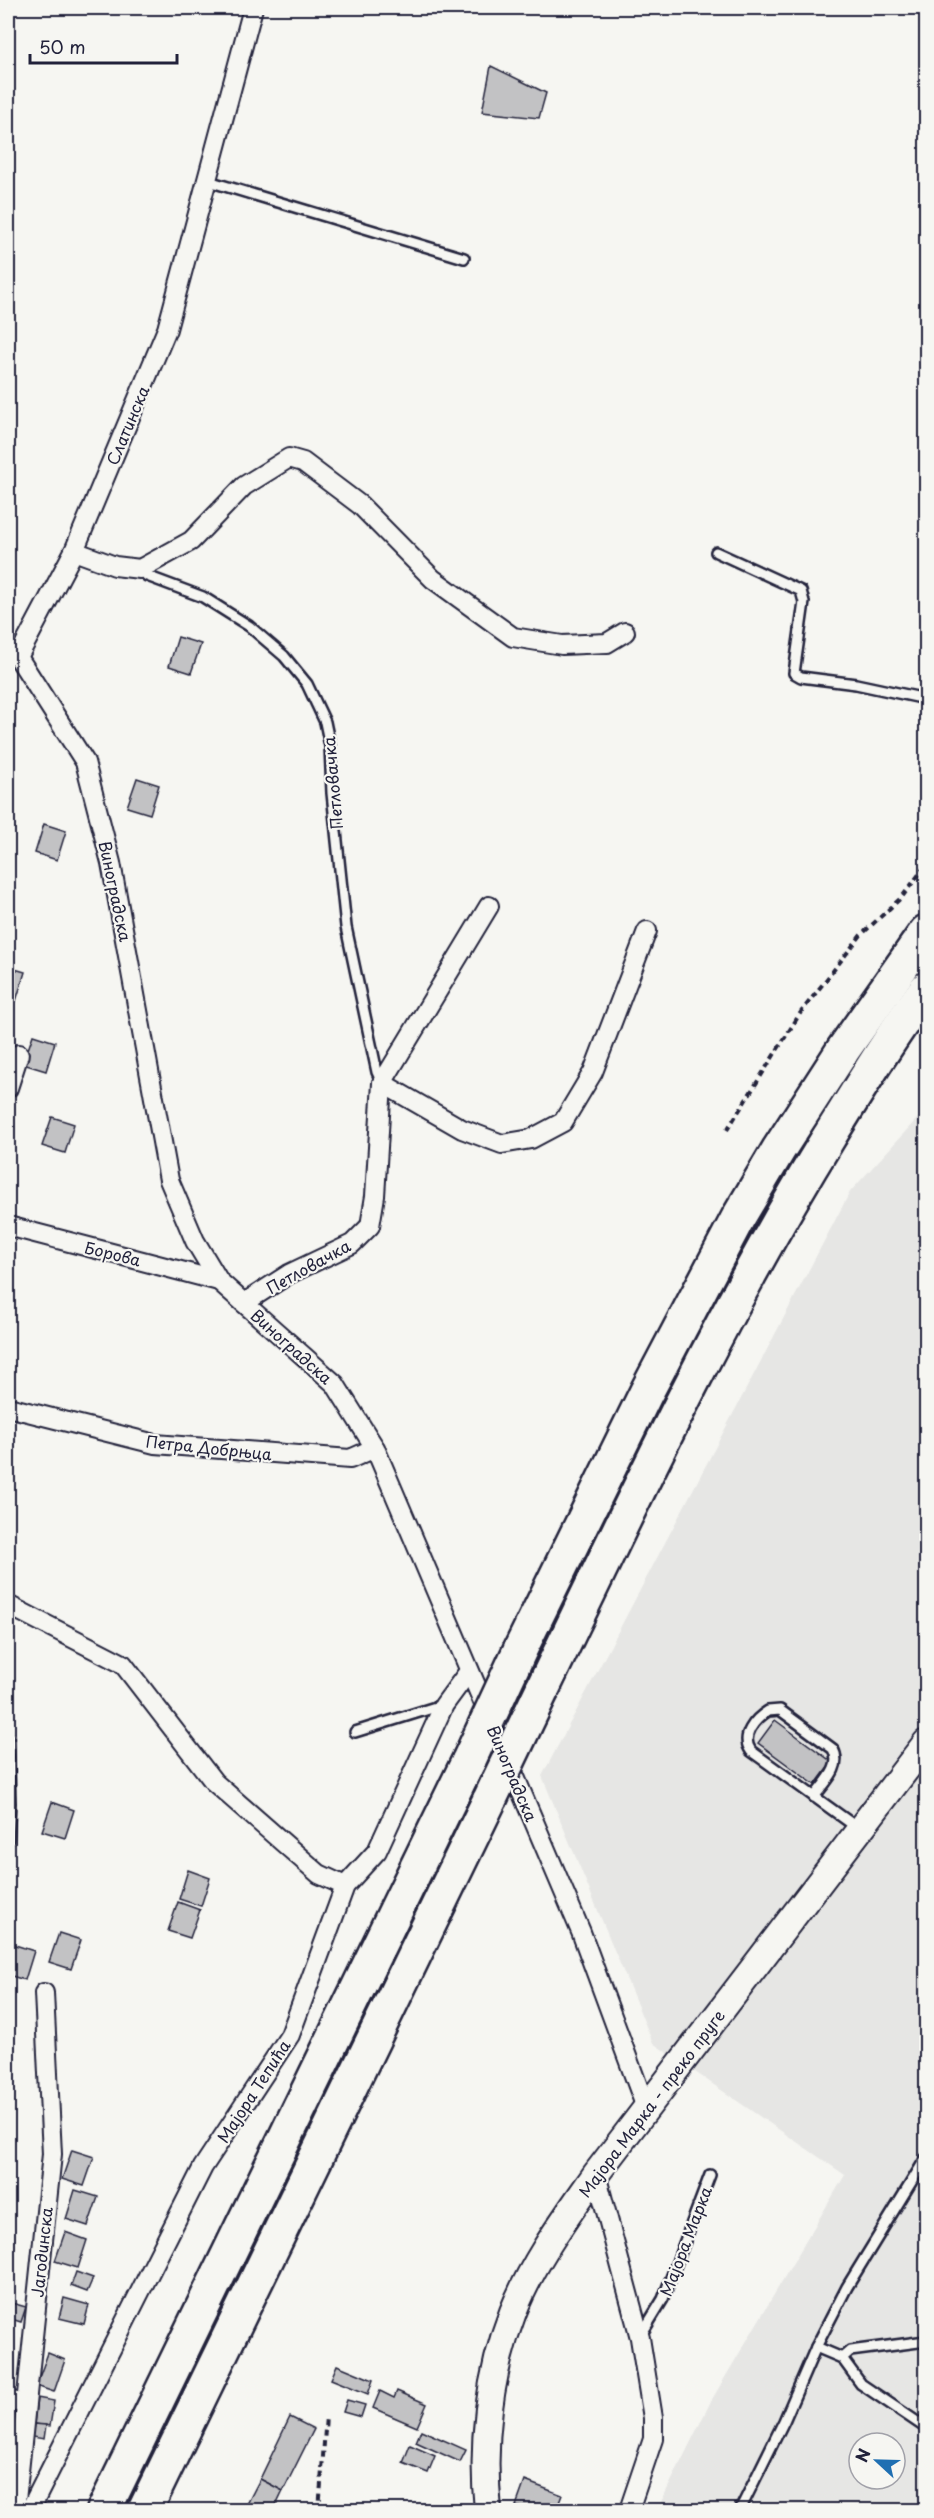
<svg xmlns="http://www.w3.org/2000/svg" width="934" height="2518" viewBox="0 0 934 2518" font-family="'Playpen Sans',sans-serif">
<rect width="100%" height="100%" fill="#f6f6f2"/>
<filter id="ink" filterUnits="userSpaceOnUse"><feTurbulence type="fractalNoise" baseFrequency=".0167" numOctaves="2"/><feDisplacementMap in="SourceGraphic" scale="12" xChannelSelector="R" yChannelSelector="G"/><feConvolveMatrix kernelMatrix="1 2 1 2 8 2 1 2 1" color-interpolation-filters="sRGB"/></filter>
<g filter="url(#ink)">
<!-- built -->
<path fill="#e6e6e4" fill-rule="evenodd" d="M926 1109V2510H657L711 2401 845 2175 653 2043 542 1776 850 1192ZM859 2443H895V2479H859Z"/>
<!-- building -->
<g fill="#c2c2c4" stroke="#22223b" stroke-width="1.5">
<path d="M491 66 546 93 539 118 482 112Z"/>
<path d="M178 637 201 644 191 673 169 666Z"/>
<path d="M137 778 159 785 150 814 127 807Z"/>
<path d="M44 824 66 831 57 860 35 853Z"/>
<path d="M8 967 25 972 16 1001 8 999Z"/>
<path d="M33 1035 55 1042 46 1071 23 1064Z"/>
<path d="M52 1117 74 1124 65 1153 42 1146Z"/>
<path d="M775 1720 832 1762 815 1785 758 1743Z"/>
<path d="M52 1802 74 1810 65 1838 42 1831Z"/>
<path d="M188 1870 210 1878 201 1906 179 1899Z"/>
<path d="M178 1902 200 1910 190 1938 168 1931Z"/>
<path d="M59 1933 81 1940 71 1969 49 1962Z"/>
<path d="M12 1944 34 1951 25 1980 8 1975V1957Z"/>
<path d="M72 2150 94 2157 84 2186 62 2179Z"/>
<path d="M75 2190 98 2197 88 2226 66 2219Z"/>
<path d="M65 2232 87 2240 78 2268 55 2261Z"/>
<path d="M76 2272 93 2278 87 2292 71 2286Z"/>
<path d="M64 2298 89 2305 84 2324 59 2318Z"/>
<path d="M8 2302 26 2307 21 2322 8 2318Z"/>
<path d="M48 2353 65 2360 54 2392 36 2386Z"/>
<path d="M337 2365 373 2380 368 2394 331 2379Z"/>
<path d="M380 2391 394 2398 397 2391 427 2404 417 2427 373 2408Z"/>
<path d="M37 2398 54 2401 50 2426 34 2424Z"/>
<path d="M347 2400 365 2405 361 2417 343 2412Z"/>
<path d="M290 2417 314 2429 283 2491 260 2479Z"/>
<path d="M34 2424 46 2425 44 2439 32 2437Z"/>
<path d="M421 2430 466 2450 460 2462 416 2442Z"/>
<path d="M410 2445 435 2456 428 2473 403 2463Z"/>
<path d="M260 2479 283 2491 274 2510H244Z"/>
<path d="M525 2481 562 2495 556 2510H526L516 2506Z"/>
</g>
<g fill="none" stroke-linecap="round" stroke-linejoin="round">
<!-- lane casing -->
<g stroke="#22223b" stroke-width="14">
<g id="lane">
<path d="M205 180 464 258"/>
<path d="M716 552 801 591 804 602 794 673 801 677 856 684 926 699"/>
<path d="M140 569 147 576 203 597 249 626 284 656 307 684 325 722 330 746 332 793 346 927 377 1072 382 1083"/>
<path d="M355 1732 442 1705"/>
<path d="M8 1737 10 1803 8 1840"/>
<path d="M814 1797C825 1782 843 1767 833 1749L780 1710 768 1711C755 1719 740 1736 751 1751L859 1829"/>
<path d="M641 2335 663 2299 710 2175"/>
<path d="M816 2347 842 2358 861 2384 926 2428"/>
<path d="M842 2358 850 2351 926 2341"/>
<path d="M740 2510 784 2421 816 2347 847 2287 926 2158"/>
</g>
</g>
<!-- street casing -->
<g stroke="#22223b" stroke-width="22">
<g id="street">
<path d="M74 551 115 566 140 569 191 541 244 486 289 458 303 462 360 505 433 579 513 637 562 645 607 643 625 632"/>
<path d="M8 648 18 657 85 762 111 863 169 1180 195 1241 219 1281 335 1384 375 1448 581 1932 646 2108"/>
<path d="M18 657 74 551 167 329 253 8"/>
<path d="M382 1083 462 1129 502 1144 531 1139 563 1122 593 1072 647 931"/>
<path d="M8 1088 19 1054"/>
<path d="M8 1226 219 1281"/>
<path d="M244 1303 289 1274 352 1244 370 1226 375 1196 382 1083 489 906"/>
<path d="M8 1407 155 1444 350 1459 375 1448"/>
<path d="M8 1605 123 1664 214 1782 319 1874 345 1886"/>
<path d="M596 2174 640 2338 653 2418V2439L629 2510"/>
<path d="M8 2400 25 2404"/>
<path d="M15 2510 52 2154 44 1993"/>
<path d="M30 2510 203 2167 290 2035 345 1886 377 1851 444 1705 469 1671"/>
</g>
</g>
<!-- secondary casing -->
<g stroke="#22223b" stroke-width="30">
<path id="secondary" d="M488 2510C481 2444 489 2374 513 2312 532 2263 566 2217 596 2174L926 1743"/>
</g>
<!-- highway casing -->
<g stroke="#22223b" stroke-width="38">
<g id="highway">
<path d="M520 1650 646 1393 738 1218 779 1149 843 1050 926 932"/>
<path d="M542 1690C632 1503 720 1314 829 1137 860 1087 891 1036 926 989"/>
<path d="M104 2510 469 1760"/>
<path d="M145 2510 490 1799"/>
</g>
</g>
<!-- path -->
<g stroke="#22223b" stroke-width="4" stroke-dasharray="6 4.5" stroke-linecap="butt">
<path d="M727 1130 801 1012 861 935 902 897 926 865"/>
<path d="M319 2510 326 2416"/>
</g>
<!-- lane -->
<use href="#lane" stroke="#f6f6f2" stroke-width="9"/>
<!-- street -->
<use href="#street" stroke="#f6f6f2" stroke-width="18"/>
<!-- secondary -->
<use href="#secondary" stroke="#f6f6f2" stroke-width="26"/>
<!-- highway -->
<use href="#highway" stroke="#f6f6f2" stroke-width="33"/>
<!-- highway-bridge casing -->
<g stroke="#22223b" stroke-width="38" stroke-linecap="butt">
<g id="highway-bridge">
<path d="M469 1760 520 1650"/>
<path d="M490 1799 542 1690"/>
</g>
</g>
<!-- highway-bridge -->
<use href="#highway-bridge" stroke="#f6f6f2" stroke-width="33"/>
</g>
</g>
<g text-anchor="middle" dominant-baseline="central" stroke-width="4.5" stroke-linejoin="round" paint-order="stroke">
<!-- street labels -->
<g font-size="16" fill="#22223b" stroke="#f6f6f2">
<text transform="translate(127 425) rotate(-67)">Слатинска</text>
<text transform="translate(332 783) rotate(-95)">Петловачка</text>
<text transform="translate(116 891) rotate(78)">Виноградска</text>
<text transform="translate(113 1253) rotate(14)">Борова</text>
<text transform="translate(308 1266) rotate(-29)">Петловачка</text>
<text transform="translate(292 1346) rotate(42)">Виноградска</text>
<text transform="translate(209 1447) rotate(6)">Петра Добрњца</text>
<text transform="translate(513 1773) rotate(67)">Виноградска</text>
<text transform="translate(253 2091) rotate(-57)">Мајора Тепића</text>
<text transform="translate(651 2103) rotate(-53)">Мајора Марка - преко пруге</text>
<text transform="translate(685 2241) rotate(-69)">Мајора Марка</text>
<text transform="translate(41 2252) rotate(-84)">Јагодинска</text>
</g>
</g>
<!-- margin -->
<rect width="934" height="2518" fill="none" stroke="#f6f6f2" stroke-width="30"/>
<rect x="15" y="15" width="904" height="2488" fill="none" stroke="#22223b" stroke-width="2" filter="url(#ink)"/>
<!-- north arrow -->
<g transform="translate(877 2461) rotate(292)"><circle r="28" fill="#f6f6f2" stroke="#a1a1a9" stroke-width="1.5"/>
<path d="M0-4.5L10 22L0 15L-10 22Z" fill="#1f6fb2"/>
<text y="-9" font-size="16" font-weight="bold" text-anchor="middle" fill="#22223b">N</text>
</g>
<!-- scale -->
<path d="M30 54v9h147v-9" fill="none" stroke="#22223b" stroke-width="3"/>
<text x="39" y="54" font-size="18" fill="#22223b" stroke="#f6f6f2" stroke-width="4.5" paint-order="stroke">50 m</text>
</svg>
